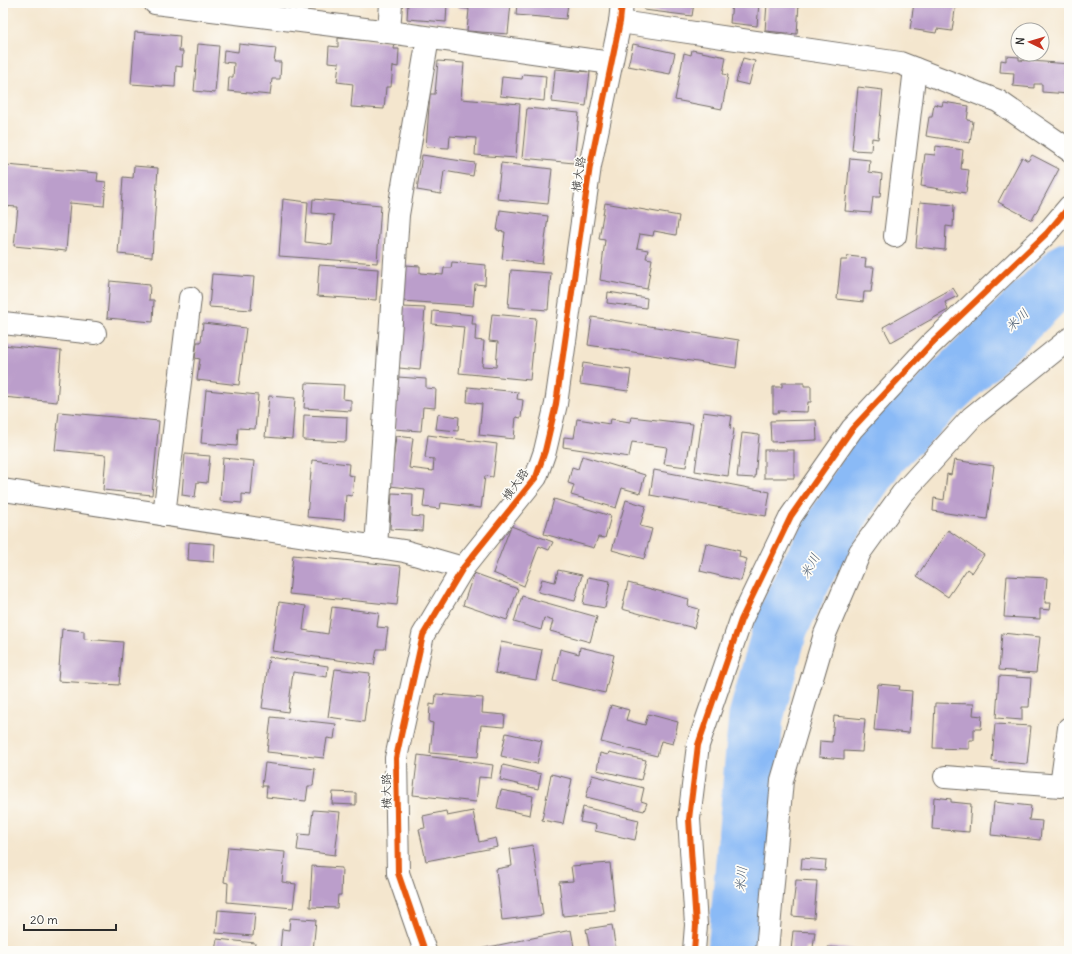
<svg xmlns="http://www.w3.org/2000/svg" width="1072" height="954" viewBox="0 0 1072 954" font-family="Delius,'Klee One',sans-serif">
<rect width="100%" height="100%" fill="#fdfcf7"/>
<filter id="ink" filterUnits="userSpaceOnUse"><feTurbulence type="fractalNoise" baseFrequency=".025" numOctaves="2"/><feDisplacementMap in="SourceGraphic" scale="8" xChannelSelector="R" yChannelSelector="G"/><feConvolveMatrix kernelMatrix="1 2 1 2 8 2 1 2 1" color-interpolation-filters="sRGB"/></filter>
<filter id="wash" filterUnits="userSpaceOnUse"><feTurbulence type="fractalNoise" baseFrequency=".012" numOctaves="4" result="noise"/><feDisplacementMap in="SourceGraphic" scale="16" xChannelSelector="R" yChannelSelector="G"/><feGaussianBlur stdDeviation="0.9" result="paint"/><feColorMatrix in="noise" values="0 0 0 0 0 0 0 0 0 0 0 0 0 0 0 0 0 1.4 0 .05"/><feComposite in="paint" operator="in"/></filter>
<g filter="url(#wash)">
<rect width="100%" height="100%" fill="#f4e6ce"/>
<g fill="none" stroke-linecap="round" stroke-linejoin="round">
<!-- river -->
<path stroke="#8abaf6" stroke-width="55" d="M735 951 756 717 781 626 807 571 851 496 881 452 1069 269"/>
</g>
<g id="blocks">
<!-- building -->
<g fill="#bb9ecb">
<path d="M408 3H447L446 22 407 19Z"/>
<path d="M460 3H511L508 34 467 31 469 9 459 8Z"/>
<path d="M517 3H568L566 19 516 15Z"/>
<path d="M645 3H694L692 16 644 10Z"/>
<path d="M732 3H759L757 26 730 23Z"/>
<path d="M767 3H799L797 34 765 31Z"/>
<path d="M914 3H956L952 31 937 29 936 33 910 29Z"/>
<path d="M135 32 180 36 179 51H183L182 67 176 66 175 87 131 84Z"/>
<path d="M338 38 395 43 394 49H399L398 67 393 66 391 87H386L384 109 351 107 353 84 337 82 339 63 328 62 329 46 338 47Z"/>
<path d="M198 44 219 46 215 93 194 91Z"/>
<path d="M239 44 276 48 274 62H281L280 79H272L270 95 228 91 229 77H233L234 63 223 62 224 50 238 52Z"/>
<path d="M633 44 675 53 670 74 628 66Z"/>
<path d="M692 50 726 57 723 74 728 75 722 109 675 100 684 53 691 55Z"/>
<path d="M1006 56 1019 57V60L1069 64V94L1042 92V84H1034V88L1013 86 1014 73 1000 72 1001 60 1006 61Z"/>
<path d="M743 58 755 61 749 85 736 82Z"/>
<path d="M438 61 464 63 461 99 520 104 516 158 475 155 476 138 450 136 449 148 426 147 430 94H435Z"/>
<path d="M555 69 590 72 586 106 552 102Z"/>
<path d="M523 74 546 76 544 101 500 96 502 77 522 79Z"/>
<path d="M858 87 883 90 878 139 872 138 871 151 852 150Z"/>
<path d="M943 102 969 106 967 120 973 121 970 143 926 136 929 117H932L934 104 942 106Z"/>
<path d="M527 108 579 113 574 163 522 158Z"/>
<path d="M936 146 963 150 961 169 969 170 966 193 921 186 925 154 935 155Z"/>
<path d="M422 155 475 163 473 176 444 171 441 194 417 190Z"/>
<path d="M1032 155 1059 169 1032 220 998 202 1022 157 1028 161Z"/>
<path d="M850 158 870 160 869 172 882 174 880 197H873L871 213 845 211Z"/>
<path d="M501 163 552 169 548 204 497 199Z"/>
<path d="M6 165 98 173 97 181 106 182 104 206 70 203 66 251 14 246 18 207 3 206Z"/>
<path d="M134 166 158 168 152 257 118 254 123 177 133 178Z"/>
<path d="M283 199 308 202 305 242 332 245 334 215 312 213 313 199 381 205 377 263 279 256Z"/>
<path d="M920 202 954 205 953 227 946 226 945 250 916 247Z"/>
<path d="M605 203 679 216 676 235 654 231 653 236 640 234 637 248 648 250 646 258 652 259 647 289 600 280 605 240 599 239Z"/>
<path d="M500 210 548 216 542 264 502 259 505 232 497 231Z"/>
<path d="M848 256 866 258 865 267H874L871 292H864L863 302 837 299 841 260H847Z"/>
<path d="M452 262 486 265 485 285 475 284 473 306 403 301 405 265 420 266V273L443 275 444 268H451Z"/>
<path d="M319 265 378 269 376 300 317 296Z"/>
<path d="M511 270 551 273 548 310 508 307Z"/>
<path d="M212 274 254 277 251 310 209 307Z"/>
<path d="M110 281 150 285 149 300H154L153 322 107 318Z"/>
<path d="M953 288 958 296 945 302 948 310 891 342 883 327Z"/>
<path d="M608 292 647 298 646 308 607 303Z"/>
<path d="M403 307 425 308 420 370 399 368Z"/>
<path d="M433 311 473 315 472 324H476L475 340 484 341 482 366 496 367 498 342 489 341 492 314 536 318 530 380 459 373 464 327 432 324Z"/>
<path d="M592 317 739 340 736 368 588 345Z"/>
<path d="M203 323 246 328 239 385 197 380 200 359 195 358 197 342H201Z"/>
<path d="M3 345 61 351 57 402 3 397Z"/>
<path d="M583 363 631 370 628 391 580 384Z"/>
<path d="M398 377 426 379V388L436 389 435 408 423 407 421 431 394 429Z"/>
<path d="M306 383 344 385 343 399 351 400V411L304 408Z"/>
<path d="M782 383H804V386H811V402H808L807 412 778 411 779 413H773V387H782Z"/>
<path d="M468 387 518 392 517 399 523 400 521 418 516 417 514 439 479 435 482 404 467 402Z"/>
<path d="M206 390 258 395 255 429 238 428 237 446 201 443Z"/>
<path d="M269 396 295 398 292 439 265 437Z"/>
<path d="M59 412 159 421 152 495 103 490 106 455 55 450Z"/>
<path d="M703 412 732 416 730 428 734 429 728 476 695 471Z"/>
<path d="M438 414 459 417 458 431 436 429Z"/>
<path d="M304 415 347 417 346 442 303 440Z"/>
<path d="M631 417 693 424 686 467 664 464 667 447 632 442 629 457 563 447 564 437 574 438 577 419 610 424 611 419 630 422Z"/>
<path d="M816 420 817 440 771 442 770 421Z"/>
<path d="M742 433 759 435 755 478 737 477Z"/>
<path d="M428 435 497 444 493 477 485 476 481 508 441 503 440 509 423 507 425 490 390 486 396 436 413 438 409 468 433 471 434 459 425 458Z"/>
<rect x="764" y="450" width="30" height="28"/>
<path d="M185 454 210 456 207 483 197 482 195 497 182 495Z"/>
<path d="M582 456 645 475 640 493 622 488 616 508 571 495 574 485 568 483 572 467 578 469Z"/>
<path d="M223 458 254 461 251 495 242 494V503L220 501Z"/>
<path d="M312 460 349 464 348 475 354 476 352 496 346 495 344 520 307 517Z"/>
<path d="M954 460 994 466 987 519 933 511 934 498 944 500 947 474 951 475Z"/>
<path d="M654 470 770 492 766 516 650 495Z"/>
<path d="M392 493 413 494 412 516 423 517 422 531 390 529Z"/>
<path d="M554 499 611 516 605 538 598 537 594 548 544 534Z"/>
<path d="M626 500 646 506 640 526 652 529 644 559 612 550Z"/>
<path d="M1068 525H1069V554H1065Z"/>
<path d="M511 526 553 542 549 550 539 546 524 586 493 573Z"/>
<path d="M948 530 984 555 972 573 967 569 948 597 917 576Z"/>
<path d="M189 542 215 544 214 562 188 560Z"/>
<path d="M706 543 740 551 739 557 747 559 741 581 700 571Z"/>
<path d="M293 555 401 566 397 605 289 594Z"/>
<path d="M558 570 582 575 575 601 538 592 542 579 555 582Z"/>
<path d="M474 573 518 589 507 620 463 605Z"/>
<path d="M1007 576 1047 578 1045 603H1051L1050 610 1040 609V619L1004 617Z"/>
<path d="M588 577 610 581 605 608 583 604Z"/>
<path d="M628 583 689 599 688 606 699 609 694 628 622 609Z"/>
<path d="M522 596 597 617 590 642 550 631 553 621 544 618 541 630 514 622Z"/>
<path d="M279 602 306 606 303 630 328 634 332 607 379 613 377 627 388 628 385 649H377L374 665 272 651Z"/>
<path d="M62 629 84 631V639L123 642 119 685 58 681Z"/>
<path d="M1002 633 1040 637 1036 673 999 670Z"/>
<path d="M501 642 542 650 536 680 495 673Z"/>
<path d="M580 647 614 655 605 693 553 681 560 649 579 654Z"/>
<path d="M269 657 328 666 327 677 293 672 288 712 262 708Z"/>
<path d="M335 669 370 673 364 722 328 717Z"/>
<path d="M999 676 1031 678 1029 707H1022V720L996 718Z"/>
<path d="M878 684 900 686 899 690 912 691 909 733 874 730Z"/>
<path d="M436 694 483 698 482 713 505 715 504 727 481 725 478 757 430 753 433 723 429 722 430 704 435 705Z"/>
<path d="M935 703 974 704 973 715 982 716 981 729H974V740H969V749L933 748Z"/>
<path d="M611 705 629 710 626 720 645 725 648 714 678 722 673 744 661 741 657 756 601 742Z"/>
<path d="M834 716 865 719 862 752 844 751V759L819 757 820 741 832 742Z"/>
<path d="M271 717 336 724 334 739 327 738 324 758 267 752Z"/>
<path d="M995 724 1031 726 1027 764 992 761Z"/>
<path d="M506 733 542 741 537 764 501 756Z"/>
<path d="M609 752 646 760 641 780 597 770 600 753 608 755Z"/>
<path d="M418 755 493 765 491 778 479 777 476 802 413 795Z"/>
<path d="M265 763 315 769 313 786H308L306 801 266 797 267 786H262Z"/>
<path d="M503 765 541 774 538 789 500 780Z"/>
<path d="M551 774 572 779 563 824 542 820Z"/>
<path d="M592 775 644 788 641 801 647 803 644 811 586 797Z"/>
<path d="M501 790 533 796 530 815 497 808Z"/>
<path d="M333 792 356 793V805L332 804Z"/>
<path d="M934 797 951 799V802L971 804 969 832 932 829Z"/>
<path d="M994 802 1031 806 1029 820 1042 821 1040 840 991 835Z"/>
<path d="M583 807 639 820 635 840 595 831 596 825 580 822Z"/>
<path d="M313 810 340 812 335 855 297 850 299 834 310 835Z"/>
<path d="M446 811 447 816 473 811 479 842 496 838 498 847 426 861 419 829 425 828 423 816Z"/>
<path d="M533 845 543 915 502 920 496 869 512 866 510 849Z"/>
<path d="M228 847 285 852 282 882 296 884 293 908 227 902 228 883 224 882Z"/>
<path d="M802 858 826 860 825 871 801 869Z"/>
<path d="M610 863 615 911 563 916 559 882 573 881 571 866Z"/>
<path d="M312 866 342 868 341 895H338L337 908 310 907Z"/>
<path d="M796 880 817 881 814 918 792 916Z"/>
<path d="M218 910 255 913 253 936 216 933Z"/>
<path d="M290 918 316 920 313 951H280L282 929 289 930Z"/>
<path d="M612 925 616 951H590L586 929Z"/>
<path d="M571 930 574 947 555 951H470Z"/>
<path d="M793 931 815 932 813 948H806V951H791Z"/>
<path d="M217 939 255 943 254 951H215Z"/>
<path d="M828 947 859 950V951H828Z"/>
</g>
</g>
</g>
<g filter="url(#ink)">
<use href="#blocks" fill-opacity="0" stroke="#716c64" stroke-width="1"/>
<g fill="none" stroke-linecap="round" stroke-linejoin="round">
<!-- street casing -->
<g stroke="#716c64" stroke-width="24">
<g id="street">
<path d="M155 3 389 32 391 3"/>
<path d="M620 22 900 63 998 101 1069 150"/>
<path d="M389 32 611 63"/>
<path d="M895 236 915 69"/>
<path d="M3 323 95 333"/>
<path d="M3 490 404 551 463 568"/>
<path d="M164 515 190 298"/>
<path d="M376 547 398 215 428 38"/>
<path d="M945 777 1061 786 1069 728"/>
<path d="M425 951 398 873 396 758 423 635 463 568 536 477 545 451 556 404 590 166 620 22 622 3"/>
<path d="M694 951 696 925 689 819 698 745 741 620 791 516 852 429 930 345 1047 233 1069 207"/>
<path d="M767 951 782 780 825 634 860 552 902 494 972 417 1069 339"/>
</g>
</g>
<!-- street -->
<use href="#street" stroke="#fff" stroke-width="22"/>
<!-- cycleway casing -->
<g stroke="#fdfcf7" stroke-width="8">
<g id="cycleway">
<path d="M425 951 398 873 396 758 423 635 463 568 536 477 545 451 556 404 590 166 620 22 622 3"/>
<path d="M694 951 696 925 689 819 698 745 741 620 791 516 852 429 930 345 1047 233 1069 207"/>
</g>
</g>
<!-- cycleway -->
<use href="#cycleway" stroke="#e8590c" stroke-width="6"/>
</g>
</g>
<g text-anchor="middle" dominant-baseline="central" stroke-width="3.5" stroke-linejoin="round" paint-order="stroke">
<!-- street labels -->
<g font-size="12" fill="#2b2b2b" stroke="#fdfcf7">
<text transform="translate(578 174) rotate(-81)">横大路</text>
<text transform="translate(515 484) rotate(-55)">横大路</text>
<text transform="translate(386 791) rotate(-91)">横大路</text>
</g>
<!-- water labels -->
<g font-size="13" font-style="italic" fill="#4c5d72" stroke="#fdfcf7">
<text transform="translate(1017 320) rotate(-44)">米川</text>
<text transform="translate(810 566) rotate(-62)">米川</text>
<text transform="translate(741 879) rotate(-85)">米川</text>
</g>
</g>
<!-- margin -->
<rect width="1072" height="954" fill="none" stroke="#fdfcf7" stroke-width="16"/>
<!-- north arrow -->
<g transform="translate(1030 42) rotate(275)"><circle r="19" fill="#fdfcf7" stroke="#a9a8a5"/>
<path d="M0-3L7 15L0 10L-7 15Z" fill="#c8321e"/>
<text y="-6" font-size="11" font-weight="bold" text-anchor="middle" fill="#2b2b2b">N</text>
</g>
<!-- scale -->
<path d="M24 924v6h92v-6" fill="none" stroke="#2b2b2b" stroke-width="2"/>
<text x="30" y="924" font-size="12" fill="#2b2b2b" stroke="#fdfcf7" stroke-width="3" paint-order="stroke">20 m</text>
</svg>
